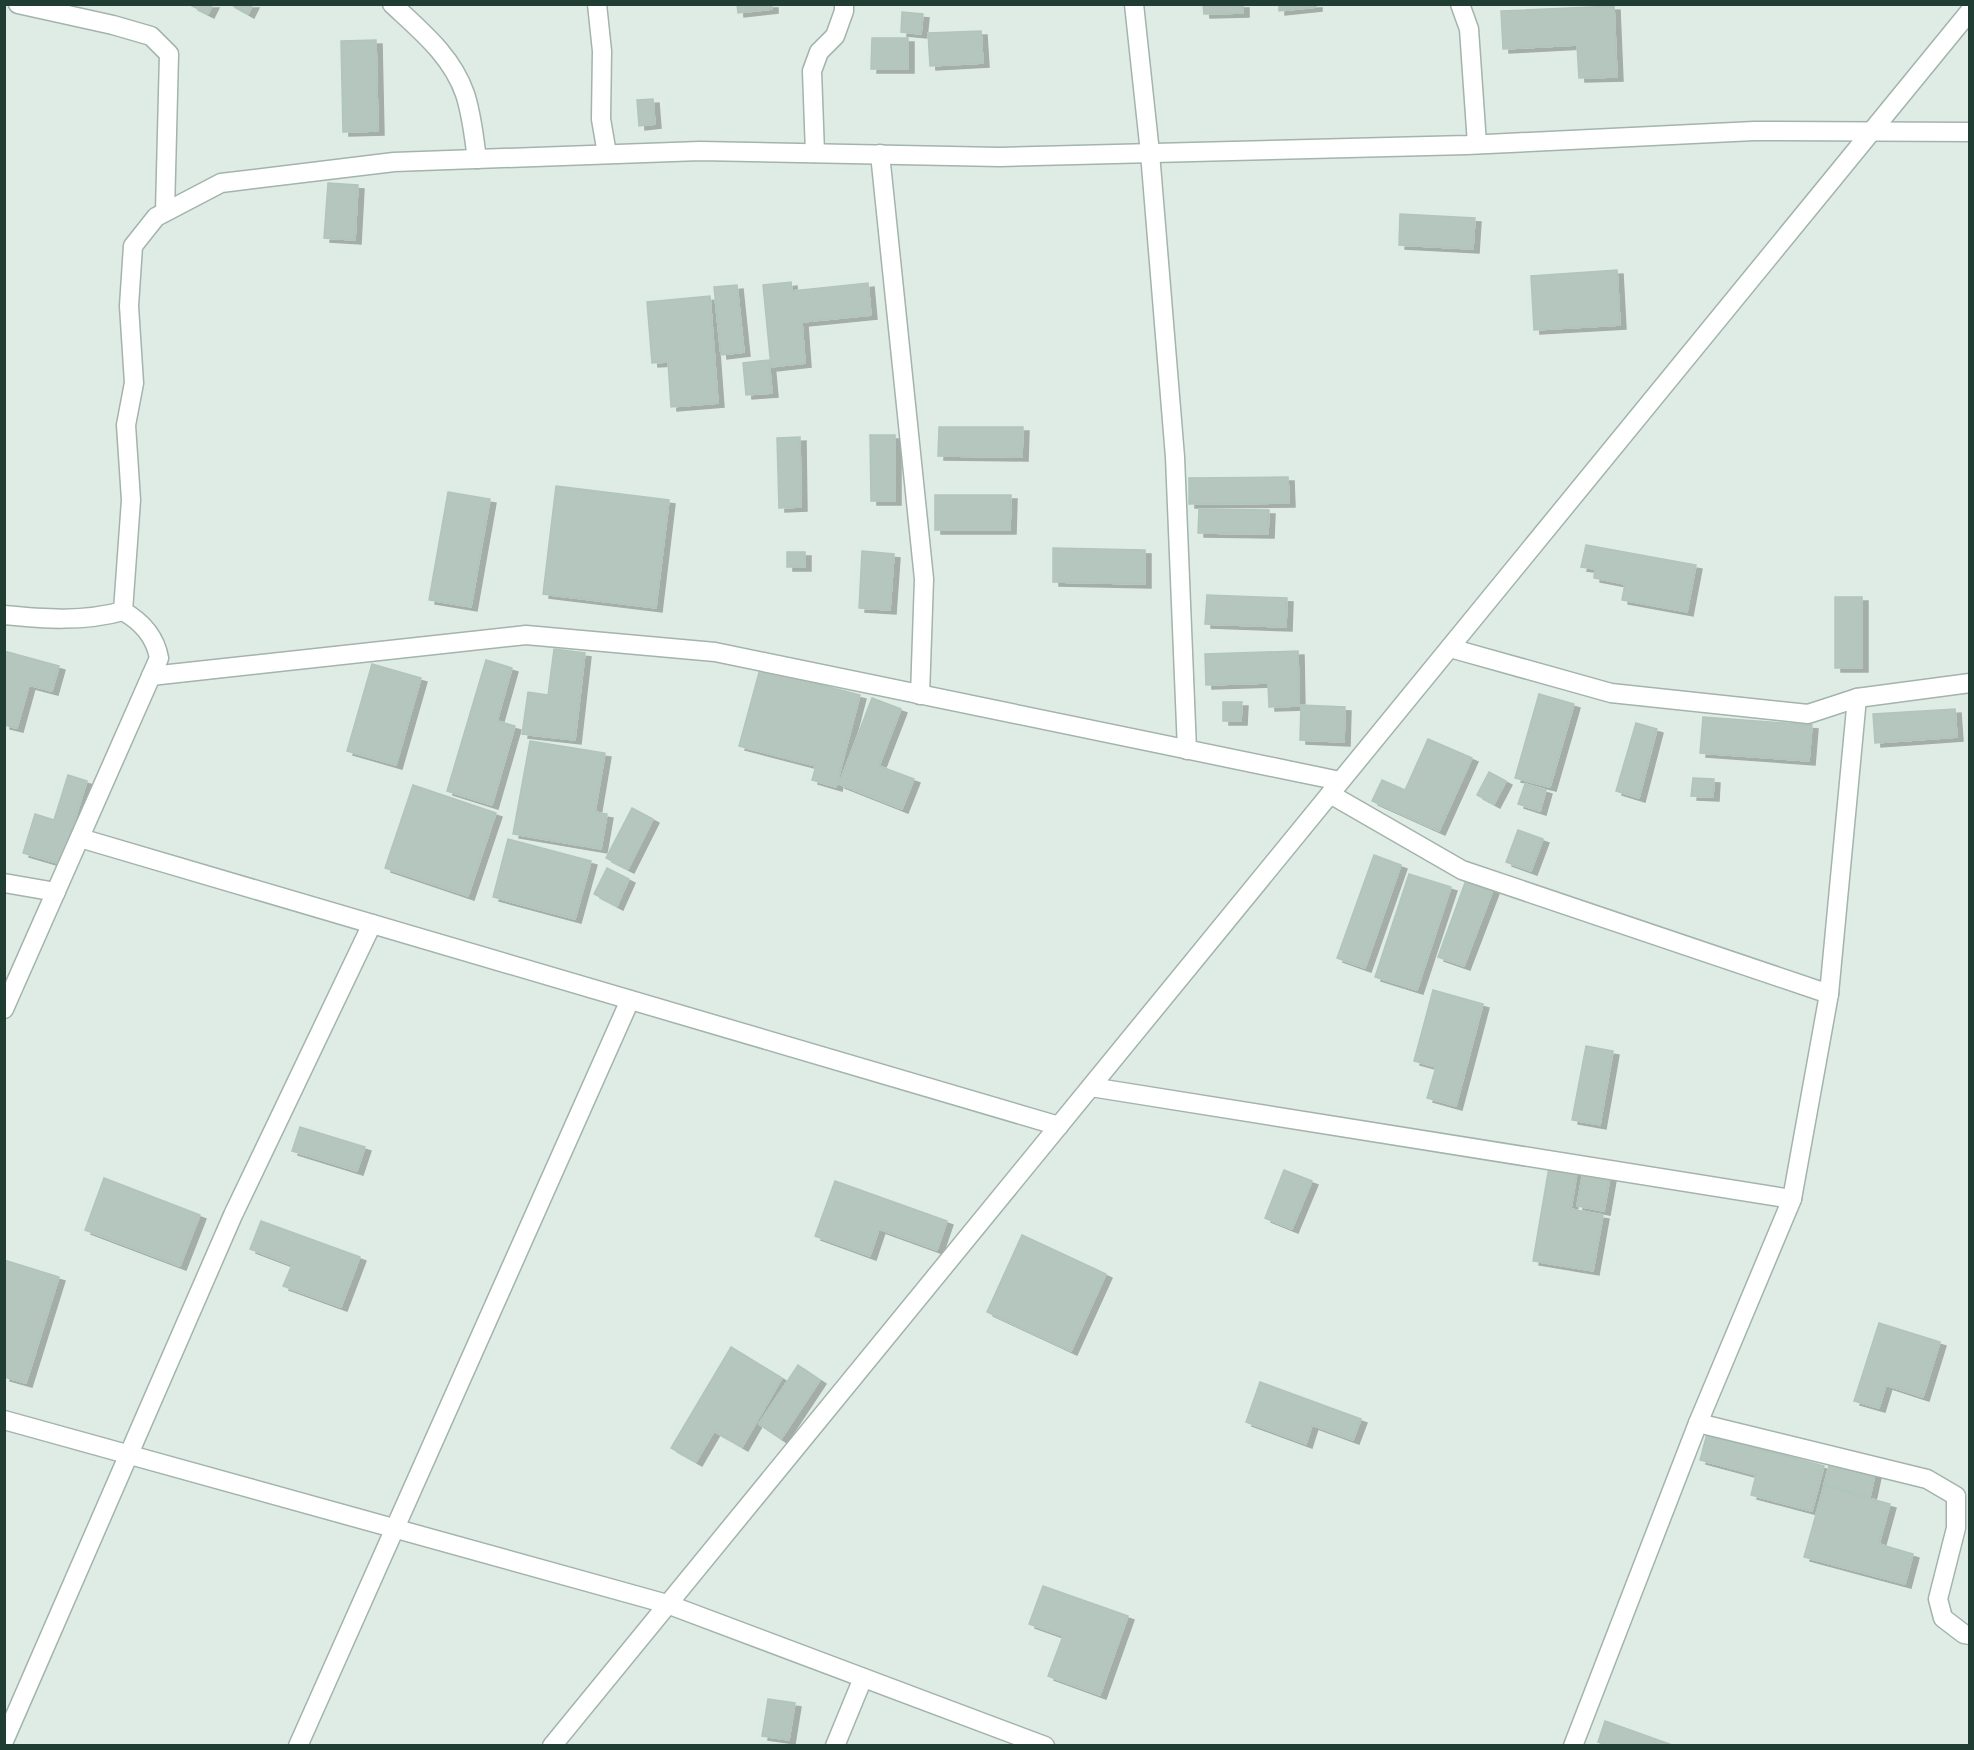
<svg xmlns="http://www.w3.org/2000/svg" width="1974" height="1750" viewBox="0 0 1974 1750" font-family="'Exo 2',sans-serif">
<defs>
<filter id="shadow"><feDropShadow dx="6" dy="4" stdDeviation="0" flood-color="#0004"/></filter>
</defs>
<rect width="100%" height="100%" fill="#dfece5"/>
<!-- building -->
<g fill="#b4c6bd" stroke="#b1c6bb" stroke-width="1.5" filter="url(#shadow)">
<path d="M193 4H213L208 14 192 6Z"/>
<path d="M230 4H253L248 14Z"/>
<path d="M737 4H772V9L738 13Z"/>
<path d="M1203 4H1243V13L1204 14Z"/>
<path d="M1279 4H1316V7L1279 11Z"/>
<path d="M1614 6 1617 77 1579 78 1577 45 1503 49 1501 11Z"/>
<path d="M902 12 923 14 921 34 901 32Z"/>
<path d="M981 31 983 63 930 66 928 33Z"/>
<path d="M872 38H908V69H871Z"/>
<path d="M376 40 378 131 343 132 341 41Z"/>
<path d="M653 99 655 124 639 126 637 100Z"/>
<path d="M328 183 358 185 355 240 324 238Z"/>
<path d="M1400 214 1475 218 1473 249 1399 245Z"/>
<path d="M1617 270 1620 325 1534 330 1531 276Z"/>
<path d="M791 282 792 291 868 283 871 315 802 322 805 363 771 367 763 285Z"/>
<path d="M737 285 744 352 721 355 714 287Z"/>
<path d="M710 296 718 403 671 407 668 362 652 363 647 302Z"/>
<path d="M769 360 772 393 746 395 743 363Z"/>
<path d="M939 427H1023L1022 457 938 456Z"/>
<path d="M870 435H895V501H871Z"/>
<path d="M800 437 801 507 779 508 777 438Z"/>
<path d="M1288 477 1289 503 1189 504V478Z"/>
<path d="M556 486 669 500 656 608 543 594Z"/>
<path d="M448 492 490 499 471 607 429 600Z"/>
<path d="M935 495H1011L1010 530H935Z"/>
<path d="M1199 509 1269 510 1268 534 1198 533Z"/>
<path d="M1586 545 1696 565 1687 612 1622 600 1625 584 1594 578 1595 569 1581 567Z"/>
<path d="M1053 548 1145 550V584L1053 582Z"/>
<path d="M862 551 894 554 890 610 859 608Z"/>
<rect x="787" y="552" width="18" height="15"/>
<path d="M1207 595 1287 598 1286 627 1205 624Z"/>
<rect x="1835" y="597" width="27" height="71"/>
<path d="M554 649 585 653 575 740 522 734 528 692 548 695Z"/>
<path d="M4 651 59 666 52 691 29 685 17 728 4 725Z"/>
<path d="M1298 651 1299 706 1269 707 1268 683 1206 685 1205 654Z"/>
<path d="M486 660 512 668 497 721 515 726 492 805 447 791Z"/>
<path d="M372 664 421 678 396 765 347 751Z"/>
<path d="M760 669 860 695 836 787 812 780 816 766 739 746Z"/>
<path d="M1539 694 1574 704 1550 787 1515 778Z"/>
<path d="M872 698 901 709 879 766 914 779 902 809 839 784Z"/>
<path d="M1223 702H1242L1241 721H1223Z"/>
<path d="M1301 705 1345 707 1344 742 1300 740Z"/>
<path d="M1955 709 1957 737 1875 743 1873 714Z"/>
<path d="M1703 717 1812 725 1809 761 1700 753Z"/>
<path d="M1636 723 1657 729 1639 798 1616 791Z"/>
<path d="M1428 739 1472 758 1439 831 1372 801 1382 780 1405 790Z"/>
<path d="M530 741 605 753 595 812 607 814 601 849 513 834Z"/>
<path d="M1489 772 1506 781 1494 804 1477 795Z"/>
<path d="M68 775 87 781 61 864 23 853 35 814 54 820Z"/>
<path d="M1693 778 1714 779 1713 797 1691 796Z"/>
<path d="M1525 784 1546 790 1540 811 1518 804Z"/>
<path d="M413 785 496 813 468 896 385 868Z"/>
<path d="M632 808 653 819 628 869 606 858Z"/>
<path d="M1518 830 1543 839 1531 871 1506 862Z"/>
<path d="M508 839 591 861 575 919 493 897Z"/>
<path d="M1374 855 1401 865 1365 968 1337 958Z"/>
<path d="M607 868 629 879 617 906 594 894Z"/>
<path d="M1409 874 1451 887 1417 990 1375 977Z"/>
<path d="M1466 880 1493 890 1464 966 1438 957Z"/>
<path d="M1433 990 1483 1004 1456 1106 1427 1098 1436 1067 1414 1061Z"/>
<path d="M1586 1046 1613 1051 1600 1125 1572 1120Z"/>
<path d="M300 1127 365 1147 357 1171 292 1151Z"/>
<path d="M1549 1167 1577 1172 1571 1209 1603 1215 1593 1271 1533 1261Z"/>
<path d="M1284 1170 1312 1181 1292 1229 1265 1218Z"/>
<path d="M1583 1172 1610 1177 1604 1211 1577 1206Z"/>
<path d="M104 1178 200 1215 180 1266 85 1230Z"/>
<path d="M835 1181 947 1221 937 1250 879 1229 870 1256 815 1236Z"/>
<path d="M261 1221 360 1257 341 1307 283 1286 292 1265 250 1249Z"/>
<path d="M1022 1235 1106 1274 1071 1351 987 1312Z"/>
<path d="M4 1260 59 1277 26 1383 4 1377Z"/>
<path d="M1879 1323 1940 1342 1923 1397 1886 1385 1879 1408 1854 1401Z"/>
<path d="M731 1347 782 1378 742 1447 714 1431 696 1462 671 1448Z"/>
<path d="M798 1365 820 1380 781 1439 759 1424Z"/>
<path d="M1260 1382 1361 1419 1353 1440 1312 1425 1306 1444 1246 1422Z"/>
<path d="M1707 1434 1824 1466 1812 1511 1751 1495 1756 1475 1700 1460Z"/>
<path d="M1830 1462 1875 1474 1870 1497 1824 1485Z"/>
<path d="M1824 1486 1890 1504 1879 1544 1913 1554 1905 1584 1804 1557Z"/>
<path d="M1043 1586 1128 1616 1100 1695 1048 1676 1063 1636 1029 1624Z"/>
<path d="M768 1699 795 1703 789 1740 762 1736Z"/>
<path d="M1605 1721 1675 1746H1609L1598 1742Z"/>
</g>
<g fill="none" stroke-linecap="round" stroke-linejoin="round">
<!-- minor casing -->
<g stroke="#a2b4ac" stroke-width="21">
<g id="minor">
<path d="M18 4 113 25 151 36 169 54 165 212"/>
<path d="M392 4C421 31 452 56 465 94 472 115 474 138 477 159"/>
<path d="M597 4 602 51 601 119 607 154"/>
<path d="M1134 4 1150 153 1175 457 1187 750"/>
<path d="M1460 4 1469 29 1477 144"/>
<path d="M815 153 812 71 819 52 835 36 844 11V4"/>
<path d="M880 154 924 579 920 695"/>
<path d="M4 615C44 619 84 622 123 611"/>
<path d="M1450 648 1611 693 1808 714 1857 698 1970 683"/>
<path d="M151 676 526 635 715 652 1340 781"/>
<path d="M1330 794 1462 870 1829 994"/>
<path d="M80 838 1059 1126"/>
<path d="M4 883 56 892"/>
<path d="M4 1009 159 658C155 636 142 622 123 611L131 500 126 425 134 383 129 306 133 246 156 217 221 183 394 162 700 151 1000 157 1467 145 1754 131 1970 132"/>
<path d="M1091 1087 1792 1199"/>
<path d="M4 1420 667 1604 1045 1746"/>
<path d="M1698 1423 1927 1479 1956 1496V1528L1938 1599 1943 1618 1964 1634 1970 1635"/>
<path d="M4 1741 233 1215 372 924"/>
<path d="M298 1746 630 1000"/>
<path d="M552 1746 1970 11"/>
<path d="M835 1746 863 1678"/>
<path d="M1573 1746 1698 1423 1792 1199 1829 994 1857 698"/>
</g>
</g>
<!-- minor -->
<use href="#minor" stroke="#fff" stroke-width="18"/>
</g>
<!-- border -->
<rect width="1974" height="1750" fill="none" stroke="#1f3d32" stroke-width="12"/>
</svg>
